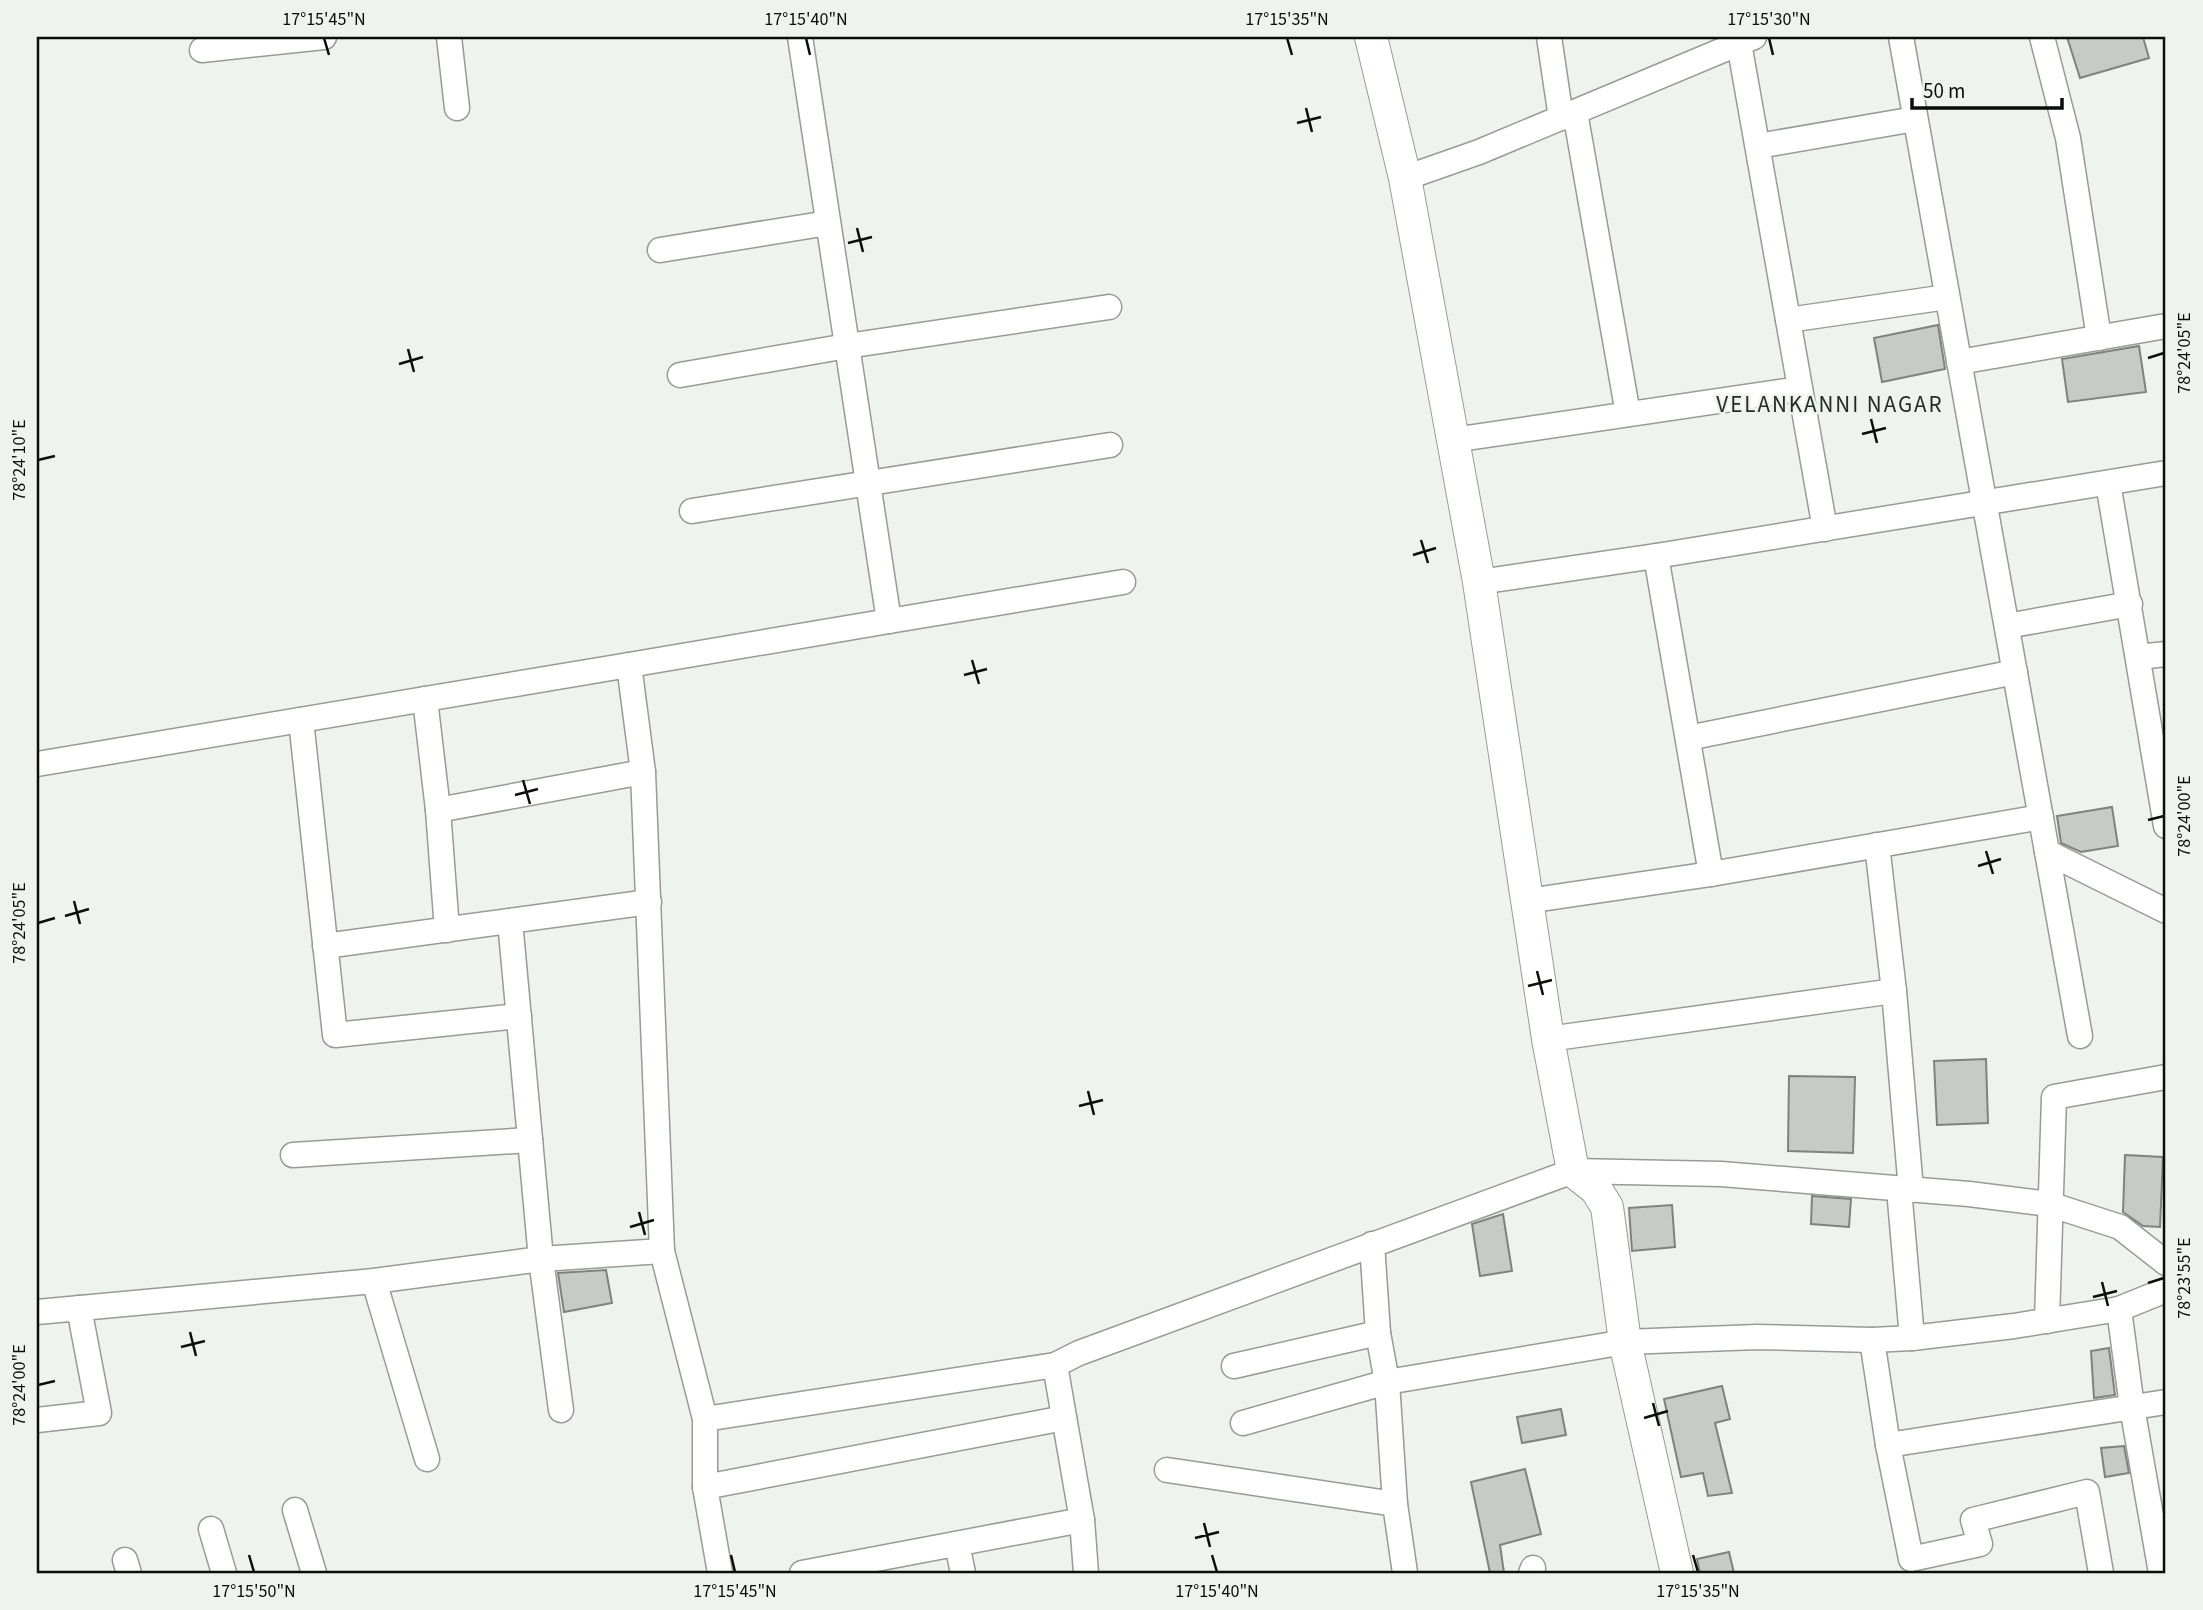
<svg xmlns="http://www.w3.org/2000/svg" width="2203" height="1610" viewBox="0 0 2203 1610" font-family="'Source Sans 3',sans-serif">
<rect width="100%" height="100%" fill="#eef4ed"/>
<!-- building -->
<g fill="#c6cbc5" stroke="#7e837e" stroke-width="2">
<path d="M2067 37H2143L2149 58 2080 78Z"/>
<path d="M1938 325 1945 369 1882 382 1874 338Z"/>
<path d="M2139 346 2146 392 2068 402 2062 359Z"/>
<path d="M2112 807 2118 846 2081 852 2061 843 2057 816Z"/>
<path d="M1986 1059 1988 1123 1937 1125 1934 1061Z"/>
<path d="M1789 1076 1855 1077 1853 1153 1788 1151Z"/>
<path d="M2125 1155 2163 1157 2160 1227 2143 1226 2123 1212Z"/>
<path d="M1812 1196 1851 1199 1849 1227 1811 1224Z"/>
<path d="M1672 1205 1675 1247 1632 1251 1629 1208Z"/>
<path d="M1503 1214 1512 1271 1480 1276 1472 1224Z"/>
<path d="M606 1270 612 1303 564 1312 558 1273Z"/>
<path d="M2109 1348 2115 1395 2094 1398 2091 1351Z"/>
<path d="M1722 1386 1730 1419 1715 1423 1732 1493 1708 1496 1703 1473 1681 1477 1664 1399Z"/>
<path d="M1561 1409 1566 1435 1522 1443 1517 1417Z"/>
<path d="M2124 1446 2129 1473 2105 1477 2101 1448Z"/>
<path d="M1525 1469 1541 1534 1500 1545 1504 1573H1490L1471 1482Z"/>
<path d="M1729 1552 1734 1573H1700L1697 1559Z"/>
</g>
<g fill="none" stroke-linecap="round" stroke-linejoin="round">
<!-- minor casing -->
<g stroke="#969b96" stroke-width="27">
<g id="minor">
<path d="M449 37 457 108"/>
<path d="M1549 37 1561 118"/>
<path d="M1901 37 2080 1036"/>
<path d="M2042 37 2068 138 2099 338"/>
<path d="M1739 43 1825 529"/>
<path d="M202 50 324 37"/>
<path d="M1575 112 1628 414"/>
<path d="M1758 146 1915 119"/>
<path d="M1405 178 1479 152 1754 37"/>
<path d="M660 250 828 223"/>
<path d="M1788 320 1947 297"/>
<path d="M1959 362 2166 326"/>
<path d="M680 375 847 346 1109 307"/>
<path d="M1453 440 1800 389"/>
<path d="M2108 483 2166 826"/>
<path d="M692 511 1110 445"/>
<path d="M1656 556 1711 874"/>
<path d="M1479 582 1656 556 2166 473"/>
<path d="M889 621 1123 582"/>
<path d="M2007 626 2130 604"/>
<path d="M2138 657 2166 654"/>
<path d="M425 699 438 810 447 930"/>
<path d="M301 720 335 1035 519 1016"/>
<path d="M1688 738 2015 672"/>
<path d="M37 764 629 665"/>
<path d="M438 810 643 772"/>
<path d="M1877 845 1894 991 1911 1190"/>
<path d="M2047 852 2166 911"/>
<path d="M1527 901 1711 874 2041 817"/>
<path d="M510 921 541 1259 561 1410"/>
<path d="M325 946 649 902"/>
<path d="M1548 1039 1894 991"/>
<path d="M293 1155 530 1140"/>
<path d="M1899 1189 1912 1338"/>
<path d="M1372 1244 1378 1333 1387 1382 1395 1504 1405 1573"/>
<path d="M374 1281 427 1459"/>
<path d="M2119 1309 2132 1407 2161 1573"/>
<path d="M37 1312 374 1281 541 1259 662 1251"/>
<path d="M2047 1321 2054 1097 2166 1077"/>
<path d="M1872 1340 1888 1445 1911 1559 1980 1544 1973 1520 2087 1492 2101 1573"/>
<path d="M1055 1365 1082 1520 1086 1573"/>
<path d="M1234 1366 1378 1333"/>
<path d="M705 1419 1055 1365 1079 1353 1573 1171 1721 1174 1969 1194 2049 1204 2120 1227 2166 1263"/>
<path d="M37 1420 99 1413 79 1308"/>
<path d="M1243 1423 1387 1382 1625 1342 1757 1337 1872 1340 1912 1338 2014 1326 2119 1309 2166 1290"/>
<path d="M1888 1445 2166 1402"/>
<path d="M1167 1470 1395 1504"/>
<path d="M705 1487 1064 1418"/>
<path d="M295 1510 314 1573"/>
<path d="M211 1529 224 1573"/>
<path d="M957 1544 963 1573"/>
<path d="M125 1560 129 1573"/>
<path d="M720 1573 705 1487V1419L662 1251 643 772 629 665 889 621 800 37"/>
<path d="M802 1573 1082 1520"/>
<path d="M1531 1573 1533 1568"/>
</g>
</g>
<!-- major casing -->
<g stroke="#969b96" stroke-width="34">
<path id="major" d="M1371 37 1405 178 1453 440 1479 582 1548 1039 1573 1171 1596 1189 1607 1207 1625 1342 1677 1573"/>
</g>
<!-- minor -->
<use href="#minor" stroke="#fff" stroke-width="24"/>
<!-- major -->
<use href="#major" stroke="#fff" stroke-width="32"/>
</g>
<!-- ticks -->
<path fill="none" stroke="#0b0d0b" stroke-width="2.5" d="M324 38 329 55M806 38 810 55M1287 38 1292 55M1769 38 1773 55M1306 108 1312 132M1297 123 1321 117M857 228 863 252M848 243 872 237M408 349 414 372M2148 358 2164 353M399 364 423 357M1871 419 1877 443M1862 434 1886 428M38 460 55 456M1421 540 1428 563M1413 555 1436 548M972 660 979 684M964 675 987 669M523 780 530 804M515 795 538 789M2148 820 2164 816M1986 851 1993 874M1978 866 2001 859M74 901 80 924M65 916 89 909M38 923 55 918M1537 971 1543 995M1528 986 1552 980M1088 1091 1094 1115M1079 1106 1103 1100M639 1212 645 1235M630 1227 654 1220M2102 1282 2108 1306M2148 1283 2164 1278M2093 1297 2117 1291M190 1332 196 1356M181 1347 205 1341M38 1385 55 1381M1653 1403 1659 1426M1644 1418 1668 1411M1204 1523 1210 1547M1195 1538 1219 1532M249 1555 254 1572M731 1555 735 1572M1212 1555 1217 1572M1693 1555 1698 1572"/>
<g text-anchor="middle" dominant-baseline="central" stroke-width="5" stroke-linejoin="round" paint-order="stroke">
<!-- neighbourhood labels -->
<g font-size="23" letter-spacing="2" fill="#272b27" stroke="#eef4ed">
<text x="1830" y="404">VELANKANNI NAGAR</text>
</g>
</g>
<!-- border -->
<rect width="2203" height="1610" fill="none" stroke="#eef4ed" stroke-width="77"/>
<!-- scale -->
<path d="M1912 98v10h150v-10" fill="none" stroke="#0b0d0b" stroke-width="3.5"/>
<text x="1923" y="98" font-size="21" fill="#0b0d0b" stroke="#eef4ed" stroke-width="5" paint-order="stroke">50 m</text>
<rect x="38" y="38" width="2126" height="1534" fill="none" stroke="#0b0d0b" stroke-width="2.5"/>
<g font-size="18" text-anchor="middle" fill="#0b0d0b">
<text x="324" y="25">17°15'45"N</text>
<text x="806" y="25">17°15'40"N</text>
<text x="1287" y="25">17°15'35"N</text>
<text x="1769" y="25">17°15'30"N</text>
<text transform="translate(2184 353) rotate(-90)" y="6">78°24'05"E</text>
<text transform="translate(19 460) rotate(-90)" y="6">78°24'10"E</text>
<text transform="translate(2184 816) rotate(-90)" y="6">78°24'00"E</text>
<text transform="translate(19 923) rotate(-90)" y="6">78°24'05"E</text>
<text transform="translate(2184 1278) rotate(-90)" y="6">78°23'55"E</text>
<text transform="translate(19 1385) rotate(-90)" y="6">78°24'00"E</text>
<text x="254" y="1597">17°15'50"N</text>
<text x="735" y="1597">17°15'45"N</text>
<text x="1217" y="1597">17°15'40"N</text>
<text x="1698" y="1597">17°15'35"N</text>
</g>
</svg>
